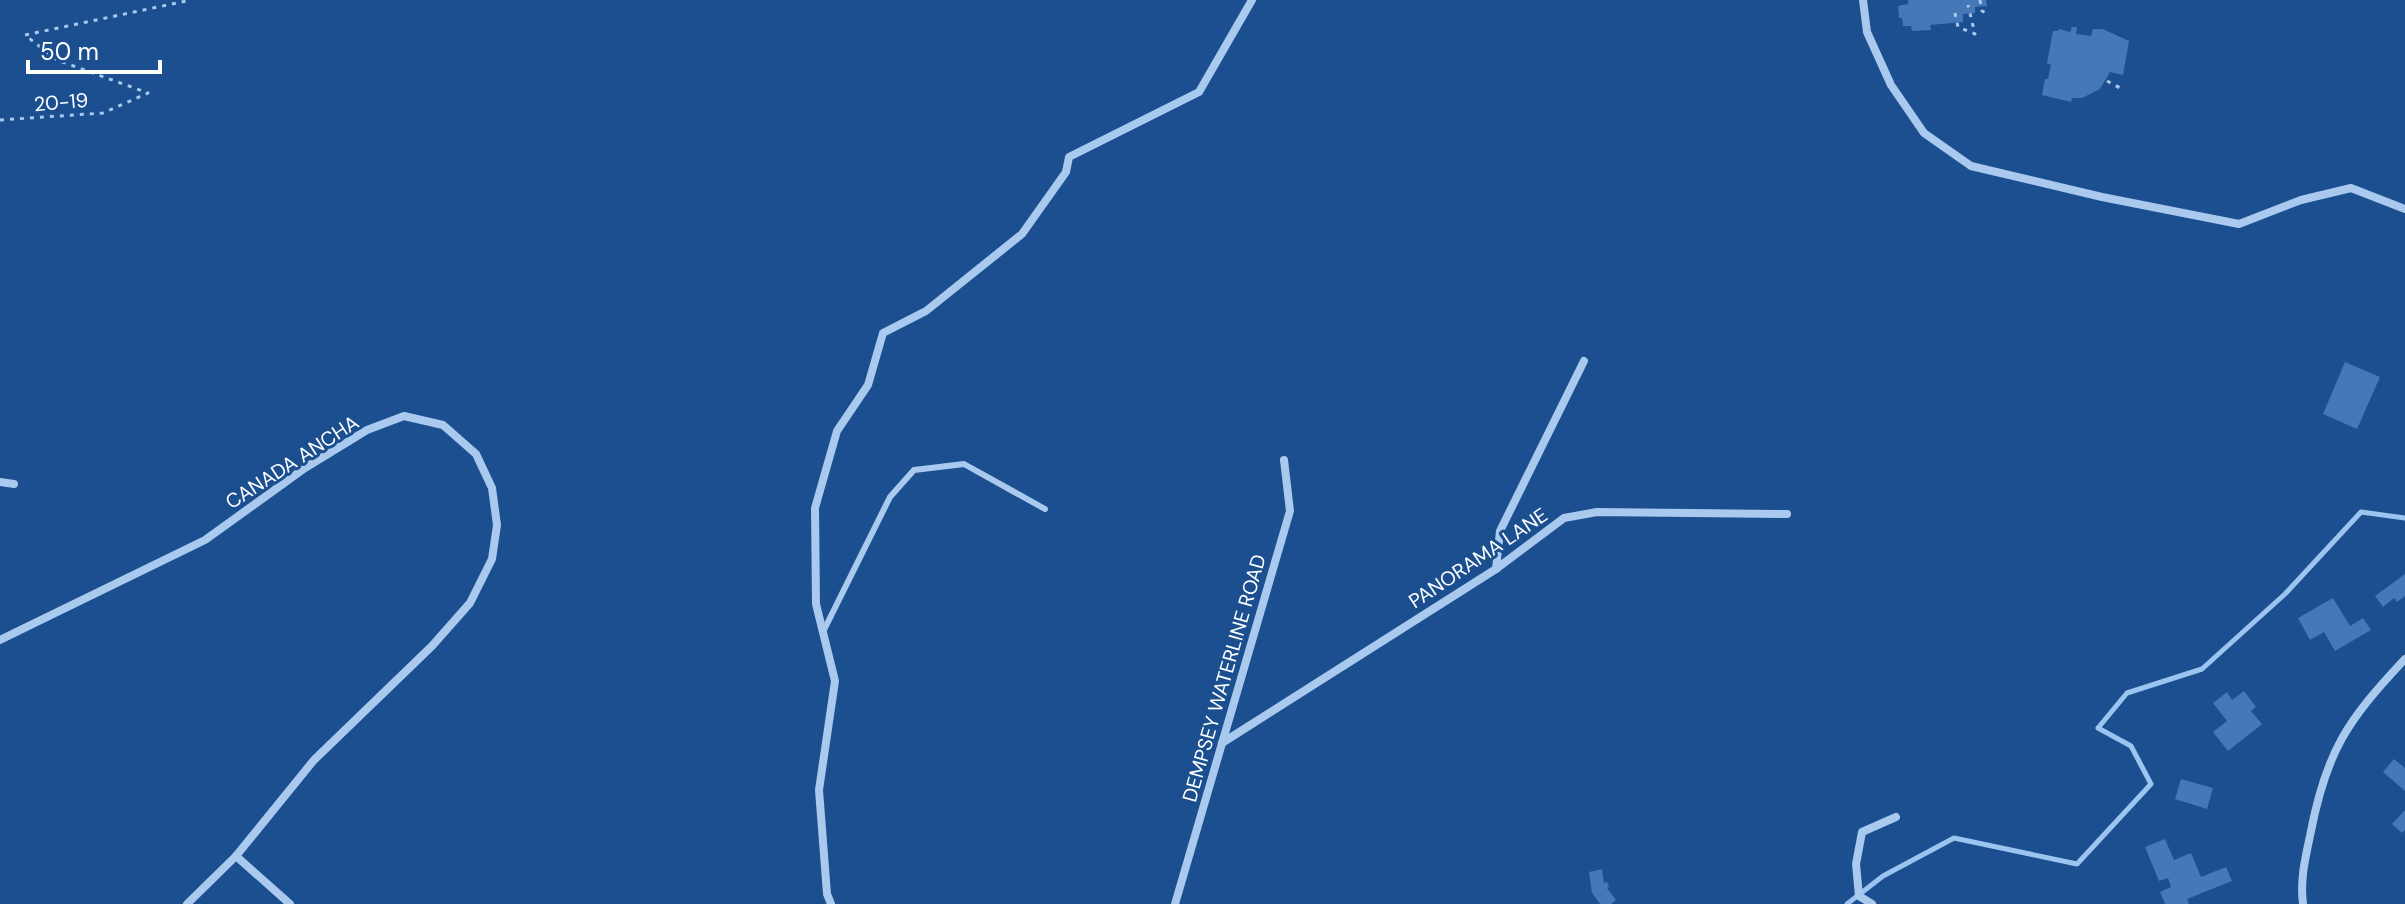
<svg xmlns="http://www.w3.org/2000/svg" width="2405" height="904" viewBox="0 0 2405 904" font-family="'DM Sans',sans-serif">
<rect width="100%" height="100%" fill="#1b4f8f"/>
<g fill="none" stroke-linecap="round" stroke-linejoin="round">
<!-- stream -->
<path stroke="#9cc4f0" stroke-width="5" d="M1847 904 1883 876 1954 838 2077 864 2151 784 2131 746 2098 728 2127 693 2202 669 2285 594 2361 512 2405 518"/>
</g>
<!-- building -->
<g fill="#4478b7">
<path d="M1908 0H1986L1987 6 1975 7V13L1963 14V22L1930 25 1931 30 1912 31 1911 26H1903L1902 18H1899L1898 6 1908 4Z"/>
<path d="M2072 27H2077L2076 34 2091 36 2093 29H2103L2129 41 2123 75 2110 72 2100 89 2082 98H2072L2071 102 2042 95 2045 79H2048L2051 65 2047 63 2053 31H2058L2059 29 2070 32Z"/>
<path d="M2345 362 2380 377 2357 429 2323 414Z"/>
<path d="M2405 574V596L2397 602 2394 598 2383 607 2375 596Z"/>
<path d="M2333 598 2350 626 2363 618 2371 630 2335 651 2324 632 2310 640 2298 618Z"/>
<path d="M2244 691 2256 707 2251 711 2262 724 2228 751 2213 732 2227 721 2213 703 2227 692 2232 700Z"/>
<path d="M2394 759 2405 768V791L2383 772Z"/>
<path d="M2181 779 2213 788 2207 809 2175 799Z"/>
<path d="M2405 810V830L2402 833 2392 824Z"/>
<path d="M2165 839 2174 860 2191 853 2201 877 2226 867 2232 881 2187 899 2189 904H2165L2160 892 2171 887 2168 878 2159 881 2145 847Z"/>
<path d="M1602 869 1604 883 1607 882 1609 887 1607 888 1616 900 1611 904H1600L1592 893 1589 872Z"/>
</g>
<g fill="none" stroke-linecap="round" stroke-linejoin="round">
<!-- path -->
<g stroke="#a9c9ee" stroke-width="3" stroke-dasharray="4 6" stroke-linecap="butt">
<path d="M1980 0 1982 11 1988 14"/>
<path d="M1955 13 1958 27 1975 34 1968 5"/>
<path d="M2107 81 2124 90"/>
<path d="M0 120 103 113 148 93 57 60 25 35 191 0"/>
</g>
<!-- lane -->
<path stroke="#a9c9ee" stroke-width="6" d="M823 632 890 497 914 470 964 464 1045 509"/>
<!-- street -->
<g stroke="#a9c9ee" stroke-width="8">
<path d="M1863 0 1867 32 1891 85 1924 133 1971 166 2102 197 2239 224 2301 200 2351 188 2405 209"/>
<path d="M0 482 14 484"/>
<path d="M1496 569 1500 531 1584 361"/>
<path d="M0 640 205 540 305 468 367 430 404 416 443 425 476 454 492 488 497 525 492 559 470 603 432 646 314 760 236 856 187 904"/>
<path d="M1222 743 1496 569 1564 518 1597 512 1787 514"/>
<path d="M236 856 290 904"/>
<path d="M831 904 827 894 819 790 835 681 816 604 815 508 837 431 868 385 883 333 926 311 1022 234 1066 172 1069 157 1199 92 1252 0"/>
<path d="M1175 904 1290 511 1284 460"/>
<path d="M1872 904 1859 896 1856 864 1862 832 1896 817"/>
<path d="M2303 904C2300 880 2305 859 2310 836 2326 751 2347 721 2405 659"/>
</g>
</g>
<g text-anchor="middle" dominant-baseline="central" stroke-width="6" stroke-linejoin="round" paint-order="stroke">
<!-- street labels -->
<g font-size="20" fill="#fff" stroke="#1b4f8f">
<text transform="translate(61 102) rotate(-5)">20-19</text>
<text transform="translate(292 462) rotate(-33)">CANADA ANCHA</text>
<text transform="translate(1478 558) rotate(-34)">PANORAMA LANE</text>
<text transform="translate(1224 678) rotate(-74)">DEMPSEY WATERLINE ROAD</text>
</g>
</g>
<!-- scale -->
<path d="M28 60v12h132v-12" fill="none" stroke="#ffffff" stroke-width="4"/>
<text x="40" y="60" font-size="24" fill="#ffffff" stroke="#1b4f8f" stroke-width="6" paint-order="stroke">50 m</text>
</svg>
